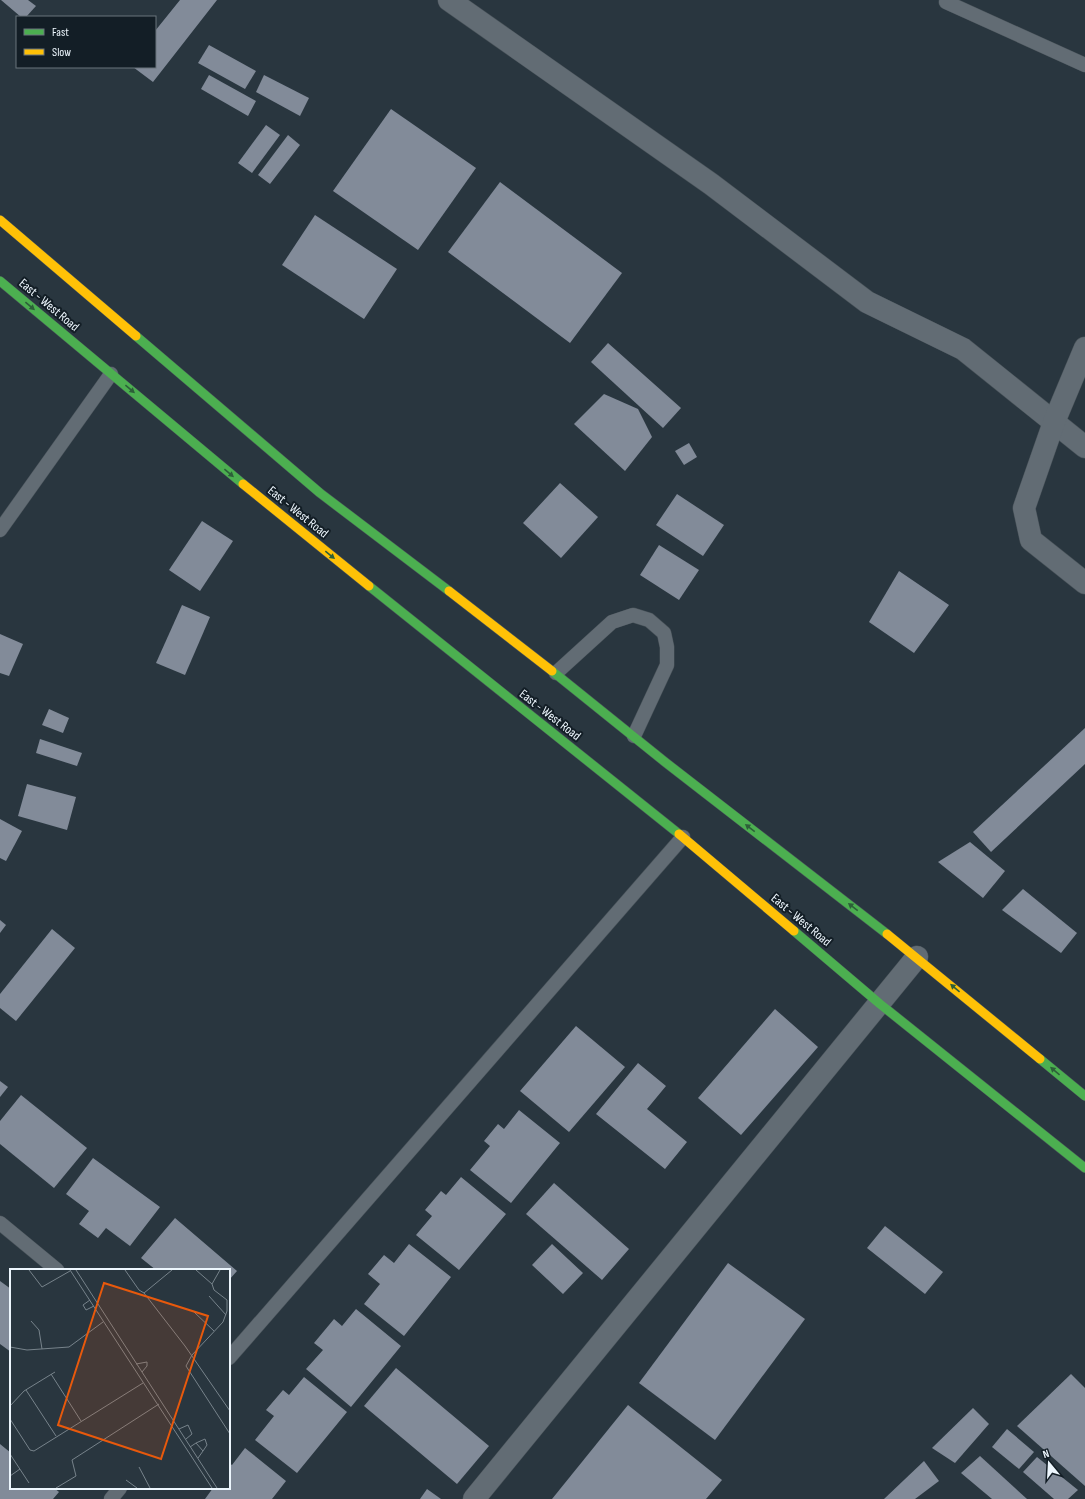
<svg xmlns="http://www.w3.org/2000/svg" width="1085" height="1499" viewBox="0 0 1085 1499" font-family="'Sofia Sans Condensed',sans-serif">
<rect width="100%" height="100%" fill="#29363f"/>
<!-- building -->
<g fill="#828b99">
<path d="M1 0H28L36 6 26 17H21Z"/>
<path d="M180 0H217L153 82 133 67H155V31Z"/>
<path d="M209 45 256 71 245 89 198 63Z"/>
<path d="M209 75 256 101 248 116 201 89Z"/>
<path d="M264 75 309 98 300 116 256 92Z"/>
<path d="M391 109 476 168 418 250 333 191Z"/>
<path d="M266 125 280 135 252 173 238 163Z"/>
<path d="M288 135 300 145 270 184 258 175Z"/>
<path d="M500 182 622 273 570 343 448 252Z"/>
<path d="M315 215 397 269 364 319 282 265Z"/>
<path d="M608 343 681 408 663 428 591 362Z"/>
<path d="M604 394 638 409 652 437 625 471 574 424Z"/>
<path d="M689 443 697 457 684 465 675 451Z"/>
<path d="M560 483 598 517 561 558 523 523Z"/>
<path d="M677 494 724 525 703 556 656 525Z"/>
<path d="M202 521 233 541 200 591 169 570Z"/>
<path d="M659 545 699 570 679 600 640 575Z"/>
<path d="M899 571 949 605 914 653 869 622Z"/>
<path d="M182 605 210 617 185 675 156 663Z"/>
<path d="M0 634 23 644 9 676 0 673Z"/>
<path d="M49 709 69 718 63 733 42 725Z"/>
<path d="M1085 728V764L991 852 973 832Z"/>
<path d="M40 739 82 753 77 766 36 753Z"/>
<path d="M27 784 76 797 67 830 18 816Z"/>
<path d="M0 819 22 831 6 861 0 858Z"/>
<path d="M970 842 1005 871 983 898 938 862Z"/>
<path d="M1023 889 1077 933 1061 953 1002 910Z"/>
<path d="M0 920 6 925 0 933Z"/>
<path d="M52 929 75 948 16 1021 0 1008V994Z"/>
<path d="M775 1009 818 1047 741 1135 698 1098Z"/>
<path d="M576 1026 625 1067 569 1132 520 1091Z"/>
<path d="M638 1063 666 1086 647 1109 687 1142 665 1169 596 1114Z"/>
<path d="M0 1081 8 1087 0 1097Z"/>
<path d="M21 1095 87 1148 54 1188 0 1144V1121Z"/>
<path d="M519 1110 560 1143 511 1203 470 1170 490 1146 484 1141 498 1124 504 1129Z"/>
<path d="M93 1158 160 1207 130 1246 106 1228 98 1238 79 1224 89 1211 66 1194Z"/>
<path d="M461 1177 506 1214 459 1270 416 1235 432 1216 425 1210 441 1191 446 1195Z"/>
<path d="M554 1183 629 1249 602 1280 526 1214Z"/>
<path d="M175 1218 237 1271 229 1280V1270H156L141 1258Z"/>
<path d="M885 1226 943 1272 925 1294 867 1248Z"/>
<path d="M409 1244 451 1277 404 1336 364 1304 380 1284 368 1274 384 1255 394 1263Z"/>
<path d="M552 1244 583 1273 563 1294 532 1265Z"/>
<path d="M728 1263 805 1319 715 1440 639 1383Z"/>
<path d="M0 1281 11 1289V1352L0 1344Z"/>
<path d="M356 1309 401 1346 351 1407 306 1369 323 1350 314 1343 334 1319 342 1326Z"/>
<path d="M396 1368 489 1446 457 1484 364 1406Z"/>
<path d="M1071 1374 1085 1388V1486L1017 1426Z"/>
<path d="M304 1377 347 1412 297 1473 255 1440 274 1416 266 1410 283 1390 289 1395Z"/>
<path d="M628 1405 722 1480 706 1499H552Z"/>
<path d="M973 1408 989 1424 955 1463 932 1448Z"/>
<path d="M1007 1429 1034 1452 1019 1469 992 1447Z"/>
<path d="M0 1444 11 1453V1488H54L59 1492 53 1499H0Z"/>
<path d="M245 1448 286 1481 272 1499H205L213 1488H229V1463L232 1465Z"/>
<path d="M980 1456 1027 1499H992L961 1473Z"/>
<path d="M1037 1457 1078 1490 1068 1499H1054L1023 1472Z"/>
<path d="M924 1461 939 1481 915 1499H884Z"/>
<path d="M427 1489 441 1499H420Z"/>
</g>
<g fill="none" stroke-linecap="round" stroke-linejoin="round">
<!-- lane casing -->
<g stroke="#475158" stroke-width="15">
<g id="lane">
<path d="M946 2 1085 65"/>
<path d="M0 530 111 374"/>
<path d="M556 673 612 622 633 615 649 620 664 633 667 647V665L634 736"/>
<path d="M0 1223 57 1270"/>
<path d="M229 1358 683 837"/>
<path d="M111 1499 120 1488"/>
</g>
</g>
<!-- street casing -->
<g stroke="#475158" stroke-width="23">
<g id="street">
<path d="M449 0 711 184 867 302 963 349 1085 447"/>
<path d="M1085 348 1054 422 1024 508 1031 540 1085 583"/>
<path d="M474 1499 917 957"/>
</g>
</g>
<!-- fast casing -->
<g stroke="#475158" stroke-width="10">
<g id="fast">
<path d="M0 281 243 484"/>
<path d="M136 336 320 493 449 591"/>
<path d="M369 586 679 834"/>
<path d="M552 671 665 762 887 934"/>
<path d="M794 931 880 1004 1085 1168"/>
<path d="M1040 1059 1085 1096"/>
</g>
</g>
<!-- slow casing -->
<g stroke="#475158" stroke-width="10">
<g id="slow">
<path d="M0 220 136 336"/>
<path d="M243 484 369 586"/>
<path d="M449 591 552 671"/>
<path d="M679 834 794 931"/>
<path d="M887 934 1040 1059"/>
</g>
</g>
<!-- lane -->
<use href="#lane" stroke="#626c74" stroke-width="14"/>
<!-- street -->
<use href="#street" stroke="#626c74" stroke-width="22"/>
<!-- fast -->
<use href="#fast" stroke="#4caf50" stroke-width="9"/>
<!-- slow -->
<use href="#slow" stroke="#ffc107" stroke-width="9"/>
</g>
<!-- one-way arrows -->
<defs><path id="oneway-solid" d="M-6-.8H1V-3.2L6.5 0L1 3.2V.8H-6Z"/></defs>
<g fill="#2d5f39">
<use href="#oneway-solid" transform="translate(30 306) rotate(40)"/>
<use href="#oneway-solid" transform="translate(130 389) rotate(40)"/>
<use href="#oneway-solid" transform="translate(229 473) rotate(40)"/>
<use href="#oneway-solid" transform="translate(330 555) rotate(39)"/>
<use href="#oneway-solid" transform="translate(750 828) rotate(-142)"/>
<use href="#oneway-solid" transform="translate(853 907) rotate(-142)"/>
<use href="#oneway-solid" transform="translate(955 988) rotate(-140)"/>
<use href="#oneway-solid" transform="translate(1055 1071) rotate(-140)"/>
</g>
<g text-anchor="middle" dominant-baseline="central" stroke-width="4" stroke-linejoin="round" paint-order="stroke">
<!-- street labels -->
<g font-size="13" fill="#edf6fd" stroke="#131e26">
<text transform="translate(49 305) rotate(40)">East - West Road</text>
<text transform="translate(298 512) rotate(39)">East - West Road</text>
<text transform="translate(550 715) rotate(38)">East - West Road</text>
<text transform="translate(801 920) rotate(40)">East - West Road</text>
</g>
</g>
<!-- overview -->
<g transform="translate(10 1269)">
<rect width="220" height="220" fill="#29363f"/>
<path fill="none" stroke="#77838b" stroke-width="1" d="M19 1 32 18 60 2M60 1 202 219M66 1 207 219M115 1 129 21 134 24 162 1M186 1 202 15 204 21 217 31V42L213 53 182 86 176 97 220 165M202 15 210 1M134 24 175 77 220 142M199 27 216 46M80 31 73 36 76 41 84 37M184 43 204 62M21 52 29 61 32 80M0 78 17 81 59 78 93 53M126 95 137 93V97L132 103M41 105 71 152M16 121 46 167M0 137 14 122 45 103M0 150 20 181 24 182 133 114M169 160 178 156 182 165 176 170M186 174 195 170 197 176 193 182M180 178 186 174 193 182 188 189M0 185 19 214M129 198 140 219M0 207 10 200M116 211 127 219M46 219 66 207 62 191 149 135"/>
<path fill="#e8590c" fill-opacity="0.15" stroke="#e8590c" stroke-width="2" d="M94 14 198 47 151 190 48 156Z"/>
<rect width="220" height="220" fill="none" stroke="#edf6fd" stroke-width="2"/>
</g>
<!-- legend -->
<rect x="16" y="16" width="140" height="52" fill="#131e26" stroke="#6a747c"/>
<rect x="24" y="29" width="20" height="6" fill="#4caf50" stroke="#6a747c"/>
<text x="52" y="36" font-size="12" fill="#edf6fd">Fast</text>
<rect x="24" y="49" width="20" height="6" fill="#ffc107" stroke="#6a747c"/>
<text x="52" y="56" font-size="12" fill="#edf6fd">Slow</text>
<!-- north arrow -->
<g transform="translate(1049 1463) rotate(342)" stroke="#131e26" stroke-width="3" paint-order="stroke">
<path d="M0-3L7 15L0 10L-7 15Z" fill="#edf6fd"/>
<text y="-6" font-size="11" font-weight="bold" text-anchor="middle" fill="#edf6fd">N</text>
</g>
</svg>
